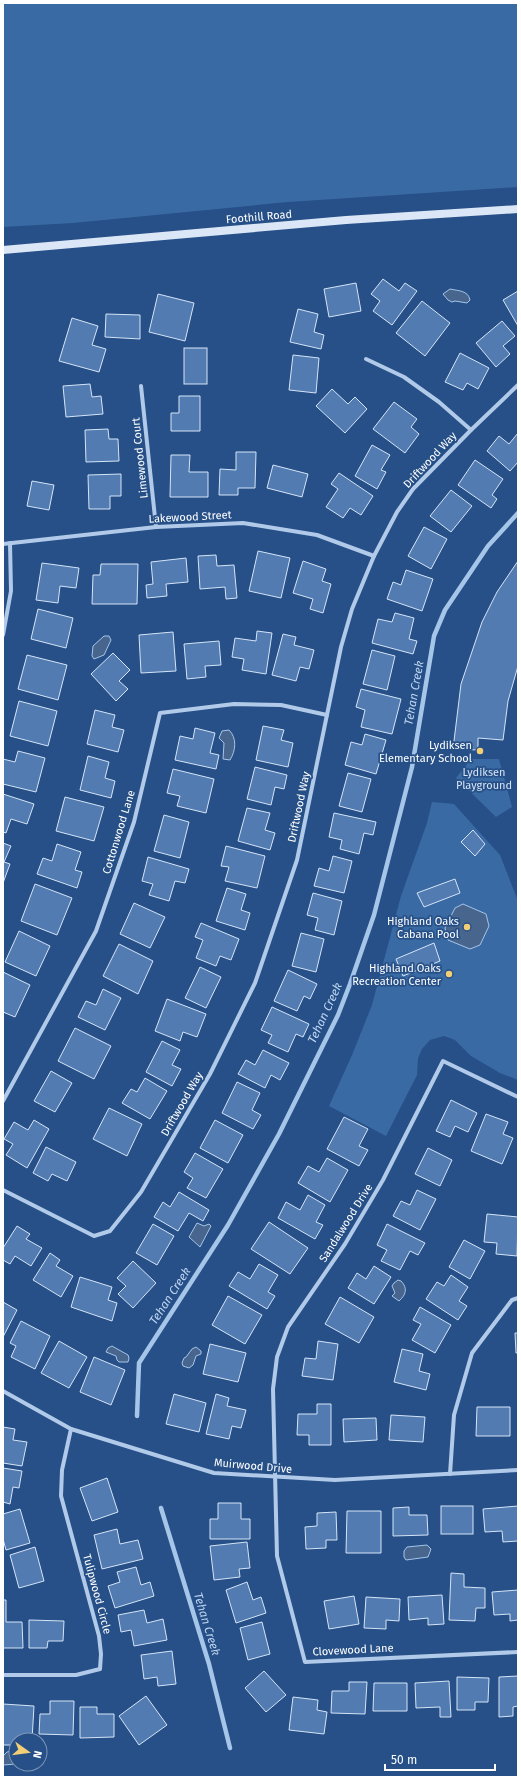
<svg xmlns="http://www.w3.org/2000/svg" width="521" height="1780" viewBox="0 0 521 1780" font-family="'Fira Sans',sans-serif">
<rect width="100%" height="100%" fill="#265087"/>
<!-- green -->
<g fill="#3a6aa4">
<path d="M3 3H518V187L288 202 73 223 3 227Z"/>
<path d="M471 759H499L512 807 496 817 456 778Z"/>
<path d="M432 802 454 804 500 855 518 901V1080L500 1073 471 1056 455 1040 444 1036 430 1040 422 1049 418 1058 417 1075 386 1136 329 1106 352 1055 372 1005 401 896 427 823Z"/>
</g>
<!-- water -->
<g fill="#48668d" stroke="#a5c5e9">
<path d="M450 289C458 291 468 290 470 300L467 303 455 301 452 302 448 300 443 294Z"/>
<path d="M104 636H109L111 640 104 655 94 659 92 656 93 646Z"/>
<path d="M229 730C237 738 236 750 230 760L223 759 224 743 219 738 222 731Z"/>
<path d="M463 904 486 914 489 926 480 945 470 949 448 940 445 928 455 908Z"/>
<path d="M197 1223 204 1226 209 1224 211 1226 200 1247 189 1237Z"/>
<path d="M398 1280 401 1281C408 1288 406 1295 399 1301L392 1296 395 1293 392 1286 394 1283Z"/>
<path d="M112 1346 128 1355 129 1358 128 1362H119L117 1360 116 1356 106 1352 108 1348Z"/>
<path d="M196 1347 201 1351V1354L196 1356 193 1365 189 1368 183 1366 182 1363 184 1358 186 1357 192 1349Z"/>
<path d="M427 1545 431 1549 428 1557 406 1560 404 1557V1551L407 1547Z"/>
<path d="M11 1751 16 1753V1764L3 1765V1756L7 1752Z"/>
</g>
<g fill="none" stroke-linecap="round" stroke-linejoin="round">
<!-- stream -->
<g stroke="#a5c5e9" stroke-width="4.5">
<path d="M137 1416 139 1363 228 1225 279 1134 338 1015 350 984 374 915 412 767 434 636 445 610 488 546 518 513"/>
<path d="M161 1508 209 1664 230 1748"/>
</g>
</g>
<!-- building -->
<g fill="#527cb1" stroke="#d5e4f7">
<path d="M383 279 399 291 405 283 417 291 392 325 373 311 380 301 371 294Z"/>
<path d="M356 283 361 311 329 317 324 289Z"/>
<path d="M518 291V326L503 300Z"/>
<path d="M158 294 194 303 185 341 149 332Z"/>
<path d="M422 301 450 323 425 356 396 333Z"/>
<path d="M298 309 318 314 314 332 324 335 321 349 290 342Z"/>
<path d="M106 314 140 315V339L105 337Z"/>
<path d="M72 318 98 326 92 345 106 349 99 372 59 361Z"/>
<path d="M502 321 515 336 503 346 510 354 496 367 476 343Z"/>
<rect x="184" y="348" width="23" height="36"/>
<path d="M460 353 489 368 478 389 467 383 463 390 445 382Z"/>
<path d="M293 355 319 358 316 393 289 390Z"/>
<path d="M90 384 92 397 101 396 103 414 66 417 63 386Z"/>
<path d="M332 389 348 404 355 397 367 409 345 433 316 406Z"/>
<path d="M179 396H200V431H171V413H179Z"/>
<path d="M394 402 417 419 411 427 419 434 405 453 373 429Z"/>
<path d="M108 429 109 439H118L119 461 86 462 85 430Z"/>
<path d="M518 433V462L510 471 487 451 499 436 509 444Z"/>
<path d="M372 445 390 455 381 470 386 472 377 489 355 476Z"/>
<path d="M236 452H256L255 488H238V495H219L220 469 236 470Z"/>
<path d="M171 455H190L189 472H208V497H170Z"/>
<path d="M475 460 503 479 492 495 497 499 491 508 458 485Z"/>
<path d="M273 465 308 474 302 497 267 488Z"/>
<path d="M339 473 373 496 361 515 350 508 343 518 326 507 338 489 331 484Z"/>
<path d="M121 474V496H110V509H89L88 475Z"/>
<path d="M32 481 54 485 49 510 27 506Z"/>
<path d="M451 490 472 506 451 532 430 516Z"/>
<path d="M424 527 447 539 431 569 408 556Z"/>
<path d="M258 551 290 558 281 598 249 591Z"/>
<path d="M216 555 217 566 234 565 237 598 226 599 225 587 200 589 198 556Z"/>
<path d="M186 558 188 582 166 584 167 596 147 598 146 585 153 584 151 562Z"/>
<path d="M303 561 326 569 322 581 331 584 323 613 310 609 313 599 293 593Z"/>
<path d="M518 561V666L508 701 503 740 478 738V750L453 749 461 684 482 622 497 592Z"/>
<path d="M42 563 79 568 76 588 60 586 58 603 36 600Z"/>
<path d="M101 564H138L137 604H92L93 575H100Z"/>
<path d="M406 570 433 579 422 611 387 599 393 582 401 585Z"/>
<path d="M38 609 73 618 66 648 31 639Z"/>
<path d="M395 613 414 618 409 639 417 641 413 654 372 643 378 619 392 622Z"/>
<path d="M257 631 272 633 266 674 242 670 244 659 232 657 235 638 256 641Z"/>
<path d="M173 632 176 671 141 673 139 635Z"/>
<path d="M283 634 296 637 294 645 314 650 309 669 300 667 296 681 272 675Z"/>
<path d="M219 641 221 665 205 666 206 677 187 679 184 644Z"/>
<path d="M372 650 395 656 387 690 363 684Z"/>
<path d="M113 653 130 670 119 681 128 689 116 701 91 674Z"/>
<path d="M27 655 67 665 58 700 18 689Z"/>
<path d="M361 689 401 699 392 734 361 727 365 710 356 707Z"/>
<path d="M19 701 57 711 48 746 10 736Z"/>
<path d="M95 710 115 715 112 727 124 730 118 752 87 744Z"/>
<path d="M263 726 284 730 281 740 293 743 288 767 256 760Z"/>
<path d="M195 728 215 733 210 753 219 755 216 769 175 760 180 736 193 739Z"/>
<path d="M365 734 386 740 376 774 345 765 351 742 362 745Z"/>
<path d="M18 751 45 758 36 792 3 784V759L15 762Z"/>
<path d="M88 756 109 762 105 778 115 781 111 798 80 790Z"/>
<path d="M255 767 287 775 284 789 275 787 271 805 247 799Z"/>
<path d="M173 769 214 779 206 813 177 806 180 796 167 793Z"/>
<path d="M348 773 371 779 362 812 339 806Z"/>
<path d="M3 794 34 804 27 824 11 819 6 833 3 832Z"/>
<path d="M65 797 104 807 94 841 56 831Z"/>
<path d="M247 808 270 813 265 830 275 833 270 850 238 841Z"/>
<path d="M334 813 376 822 373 835 364 833 359 854 340 849 342 840 329 837Z"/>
<path d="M164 815 189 822 180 858 154 851Z"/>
<path d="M473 830 485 844 475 856 461 842Z"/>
<path d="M3 843 11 846 4 862 10 864 3 883Z"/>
<path d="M57 844 81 852 75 870 82 872 77 888 37 874 43 858 52 861Z"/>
<path d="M226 846 265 856 257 888 225 881 229 867 221 866Z"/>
<path d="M333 856 352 861 344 893 314 886 319 868 329 871Z"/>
<path d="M148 857 189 869 185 883 175 881 169 901 149 895 153 884 142 881Z"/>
<path d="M455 879 460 893 424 907 417 893Z"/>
<path d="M35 884 72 898 57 935 21 921Z"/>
<path d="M227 888 246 894 241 910 250 913 245 930 216 921Z"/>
<path d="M313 893 342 901 334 935 315 930 318 918 307 915Z"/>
<path d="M134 903 165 917 150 948 120 934Z"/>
<path d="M201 923 239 939 231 960 220 956 216 966 196 958 203 940 195 937Z"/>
<path d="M19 931 50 946 36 976 5 962Z"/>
<path d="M301 933 324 939 316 972 292 966Z"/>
<path d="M434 943 440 961 403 976 396 959Z"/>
<path d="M119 944 153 961 138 994 103 976Z"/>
<path d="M200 967 221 977 206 1008 185 998Z"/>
<path d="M288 970 317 984 310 999 304 996 297 1011 274 1001Z"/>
<path d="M3 972 30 985 15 1017 3 1012Z"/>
<path d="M103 989 121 998 105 1030 78 1017 86 1001 96 1005Z"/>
<path d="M167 999 206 1014 197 1037 183 1032 180 1041 155 1031Z"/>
<path d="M272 1007 309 1024 303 1037 296 1034 288 1052 268 1043 272 1035 261 1030Z"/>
<path d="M75 1028 111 1046 94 1079 58 1061Z"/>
<path d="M162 1041 180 1050 172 1065 181 1069 172 1086 146 1072Z"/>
<path d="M263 1050 289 1063 280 1080 271 1075 265 1088 238 1074 246 1060 255 1065Z"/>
<path d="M51 1071 72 1083 55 1112 34 1101Z"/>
<path d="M145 1078 167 1091 150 1119 122 1103 131 1089 137 1092Z"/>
<path d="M237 1082 260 1093 252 1110 261 1115 253 1129 222 1113Z"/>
<path d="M451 1100 477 1113 468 1132 455 1126 450 1137 436 1131Z"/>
<path d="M109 1108 142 1124 127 1156 93 1139Z"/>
<path d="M486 1114 508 1122 503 1134 513 1138 502 1164 471 1151Z"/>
<path d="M344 1117 368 1129 359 1146 368 1150 359 1166 327 1149Z"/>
<path d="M34 1120 49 1129 27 1168 6 1155 13 1144 4 1139 14 1122 28 1130Z"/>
<path d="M215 1120 243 1135 228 1163 200 1148Z"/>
<path d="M46 1147 76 1162 67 1181 52 1174 48 1181 33 1173Z"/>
<path d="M428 1148 452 1160 440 1186 415 1174Z"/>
<path d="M195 1153 223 1169 206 1198 187 1188 193 1178 184 1172Z"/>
<path d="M327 1158 348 1170 330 1202 298 1183 308 1166 319 1172Z"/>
<path d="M417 1190 436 1199 420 1230 393 1216 401 1201 410 1205Z"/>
<path d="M179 1192 209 1210 203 1221 189 1213 178 1231 154 1217 163 1202 170 1207Z"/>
<path d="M308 1195 325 1205 316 1222 323 1225 315 1239 278 1218 286 1202 300 1210Z"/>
<path d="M487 1214 518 1217 517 1256 496 1254 497 1243 484 1242Z"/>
<path d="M269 1222 308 1248 290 1274 251 1249Z"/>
<path d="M153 1224 174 1236 157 1265 136 1253Z"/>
<path d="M387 1224 425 1243 418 1255 410 1251 400 1270 381 1261 387 1250 377 1245Z"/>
<path d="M17 1226 30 1234 26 1239 42 1248 31 1266 15 1256 10 1264 3 1260V1248Z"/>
<path d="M464 1240 485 1251 470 1279 449 1267Z"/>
<path d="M50 1253 60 1260 56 1266 73 1276 61 1297 33 1280Z"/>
<path d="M133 1261 156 1283 133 1308 118 1294 126 1286 117 1278Z"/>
<path d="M259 1264 278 1275 268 1292 275 1296 267 1309 229 1286 238 1272 250 1279Z"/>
<path d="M374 1266 391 1277 374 1304 348 1288 357 1273 366 1279Z"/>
<path d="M451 1275 468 1287 459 1301 467 1306 458 1320 426 1299 437 1282 444 1286Z"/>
<path d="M80 1277 112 1287 108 1300 117 1303 112 1321 71 1307Z"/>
<path d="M228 1296 262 1315 245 1344 212 1325Z"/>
<path d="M340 1297 374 1317 359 1343 325 1324Z"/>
<path d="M3 1302 17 1310 3 1337Z"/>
<path d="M420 1307 451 1325 435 1353 412 1340 421 1324 413 1320Z"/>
<path d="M21 1321 50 1336 35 1369 11 1357 16 1346 10 1343Z"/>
<path d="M515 1333H518V1353H516Z"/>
<path d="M59 1341 87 1357 69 1388 41 1373Z"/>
<path d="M318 1341 338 1344 333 1380 302 1376 305 1358 316 1359Z"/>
<path d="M210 1344 246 1353 238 1382 203 1374Z"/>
<path d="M402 1349 423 1354 419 1371 430 1374 426 1390 394 1382Z"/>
<path d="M94 1357 125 1370 111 1405 80 1392Z"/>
<path d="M174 1394 206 1403 199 1432 166 1424Z"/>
<path d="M216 1394 229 1398 227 1406 246 1410 241 1428 232 1426 229 1439 206 1434Z"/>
<path d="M317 1404H331V1445H309V1435H297L298 1414H317Z"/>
<path d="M477 1407H510V1436H476Z"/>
<path d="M391 1415 425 1417 423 1442 389 1440Z"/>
<path d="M376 1418 377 1440 344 1442 343 1419Z"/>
<path d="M3 1427 15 1429 13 1440 27 1442 22 1466 3 1463Z"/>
<path d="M3 1468 22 1471 19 1488 13 1487 10 1504 3 1502Z"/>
<path d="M107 1478 118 1512 92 1521 80 1488Z"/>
<path d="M218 1503H241V1519H250V1539H210V1519H218Z"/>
<rect x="441" y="1506" width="32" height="28"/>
<path d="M518 1506V1541L503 1542 502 1531 485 1532 483 1509Z"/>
<path d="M409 1507V1515H427L428 1535 393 1536V1508Z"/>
<path d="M20 1509 30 1543 6 1550 3 1539V1514Z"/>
<path d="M347 1511H381V1553H346Z"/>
<path d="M336 1512 337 1540H326V1548L306 1549 305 1527 317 1526V1513Z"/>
<path d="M117 1529 120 1544 138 1540 143 1559 102 1569 94 1535Z"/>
<path d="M247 1542 250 1568 239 1569 240 1577 214 1580 210 1546Z"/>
<path d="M35 1547 44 1581 19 1588 10 1555Z"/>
<path d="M136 1567 141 1585 150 1582 154 1596 115 1608 108 1586 120 1582 117 1572Z"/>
<path d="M451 1573 464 1574V1587L485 1588V1608H476L475 1621 449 1620Z"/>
<path d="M247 1582 253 1600 261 1597 266 1613 236 1623 226 1590Z"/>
<path d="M518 1590V1620L510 1621V1614L494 1615 492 1592Z"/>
<path d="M442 1595 444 1624 428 1625V1618L409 1620 408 1597Z"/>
<path d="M354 1596 359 1624 329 1629 324 1601Z"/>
<path d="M366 1597 400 1599 399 1621 386 1620V1629L364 1628Z"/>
<path d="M3 1600H6V1622H22L23 1648H3Z"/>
<path d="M144 1610 147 1623 163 1619 167 1640 134 1646 131 1630 121 1632 118 1615Z"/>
<path d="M29 1620 64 1621 63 1641H48L47 1648H29Z"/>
<path d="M262 1622 270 1654 248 1660 240 1628Z"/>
<path d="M172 1651 176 1684 158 1686 157 1677 144 1679 141 1655Z"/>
<path d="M264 1671 286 1695 266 1712 245 1688Z"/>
<path d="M518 1676V1706L513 1707V1716L499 1717V1677Z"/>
<path d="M457 1677 489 1678 488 1702H475V1710H457Z"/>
<path d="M449 1681 451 1717H440V1707L416 1708 415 1683Z"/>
<path d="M349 1682H367L365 1714 331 1713 332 1691H349Z"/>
<path d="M374 1683H407V1711H373Z"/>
<path d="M146 1696 167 1725 139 1745 119 1716Z"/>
<path d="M293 1697 318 1700 317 1710 327 1712 324 1734 289 1730Z"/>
<path d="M50 1701H74L73 1735 39 1734 40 1714H50Z"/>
<path d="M3 1704 34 1706 32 1740H16V1745H3Z"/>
<path d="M80 1707H97V1714H114V1737L80 1738Z"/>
</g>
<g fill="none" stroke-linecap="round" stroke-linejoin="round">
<!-- street -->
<g stroke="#b1cae9" stroke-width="4">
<path d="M366 359 404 377 439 402 471 430"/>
<path d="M141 386 156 527"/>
<path d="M3 544 156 527 243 523 317 535 374 556"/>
<path d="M3 635 11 591 10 543"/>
<path d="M518 1097 443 1061 383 1180 345 1244 288 1327 277 1357 273 1389 277 1556 305 1662 518 1652"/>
<path d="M3 1101 96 931 134 822 160 713 234 704 281 705 327 715"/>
<path d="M3 1190 94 1236 110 1231 141 1192 210 1074 255 983 297 860 341 647 352 609 374 556 397 512 413 489 471 430 518 385"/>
<path d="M3 1391 71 1429 214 1473 335 1480 518 1470"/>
<path d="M450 1474 454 1415 472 1353 512 1300 518 1298"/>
<path d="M3 1675H76L100 1669 101 1654 99 1636 61 1496 62 1470 71 1429"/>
</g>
<!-- secondary -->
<path stroke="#dbe7f7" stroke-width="8" d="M3 250 346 220 518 209"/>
</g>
<!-- markers -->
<g fill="#f2ce76" stroke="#265087" stroke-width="1.5">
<circle cx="480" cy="751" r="4"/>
<circle cx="467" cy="927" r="4"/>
<circle cx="449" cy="974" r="4"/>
</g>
<g text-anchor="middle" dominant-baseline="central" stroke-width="3.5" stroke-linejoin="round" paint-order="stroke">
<!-- street labels -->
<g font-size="11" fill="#fff" stroke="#265087">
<text transform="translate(259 217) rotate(-5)">Foothill Road</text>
<text transform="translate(140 458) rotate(-96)">Limewood Court</text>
<text transform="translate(430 460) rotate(-47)">Driftwood Way</text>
<text transform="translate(190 517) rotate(-3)">Lakewood Street</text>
<text transform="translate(299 807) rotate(-78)">Driftwood Way</text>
<text transform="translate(119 832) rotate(-73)">Cottonwood Lane</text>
<text transform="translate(182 1104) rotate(-60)">Driftwood Way</text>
<text transform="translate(346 1223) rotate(-58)">Sandalwood Drive</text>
<text transform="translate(253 1466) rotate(5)">Muirwood Drive</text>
<text transform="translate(97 1594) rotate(75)">Tulipwood Circle</text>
<text transform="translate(353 1650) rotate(-3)">Clovewood Lane</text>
</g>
<!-- poi labels -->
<g font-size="11" fill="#fff" stroke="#265087" text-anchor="end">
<text x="472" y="745">Lydiksen<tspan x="472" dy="13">Elementary School</tspan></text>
<text x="459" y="921">Highland Oaks<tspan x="459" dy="13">Cabana Pool</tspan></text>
<text x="441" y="968">Highland Oaks<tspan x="441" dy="13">Recreation Center</tspan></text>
</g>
<!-- park labels -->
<g font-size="11" fill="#d5e4f7" stroke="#265087">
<text x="484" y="772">Lydiksen<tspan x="484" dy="13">Playground</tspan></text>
</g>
<!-- water labels -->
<g font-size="12" font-style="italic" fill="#bdd4f0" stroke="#265087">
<text transform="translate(414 693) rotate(-80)">Tehan Creek</text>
<text transform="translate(325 1013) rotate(-65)">Tehan Creek</text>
<text transform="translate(170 1296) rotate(-57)">Tehan Creek</text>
<text transform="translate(207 1624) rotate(73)">Tehan Creek</text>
</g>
</g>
<!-- border -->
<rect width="521" height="1780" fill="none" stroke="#ffffff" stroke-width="8"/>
<!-- north arrow -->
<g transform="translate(28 1752) rotate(104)"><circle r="19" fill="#265087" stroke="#7d96b7"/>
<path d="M0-3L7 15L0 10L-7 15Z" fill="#f2ce76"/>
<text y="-6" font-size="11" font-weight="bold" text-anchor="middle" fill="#ffffff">N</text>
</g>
<!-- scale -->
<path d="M385 1764v6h110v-6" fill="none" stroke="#ffffff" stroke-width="2"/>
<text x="391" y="1764" font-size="12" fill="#ffffff" stroke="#265087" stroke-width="3" paint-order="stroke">50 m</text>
</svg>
